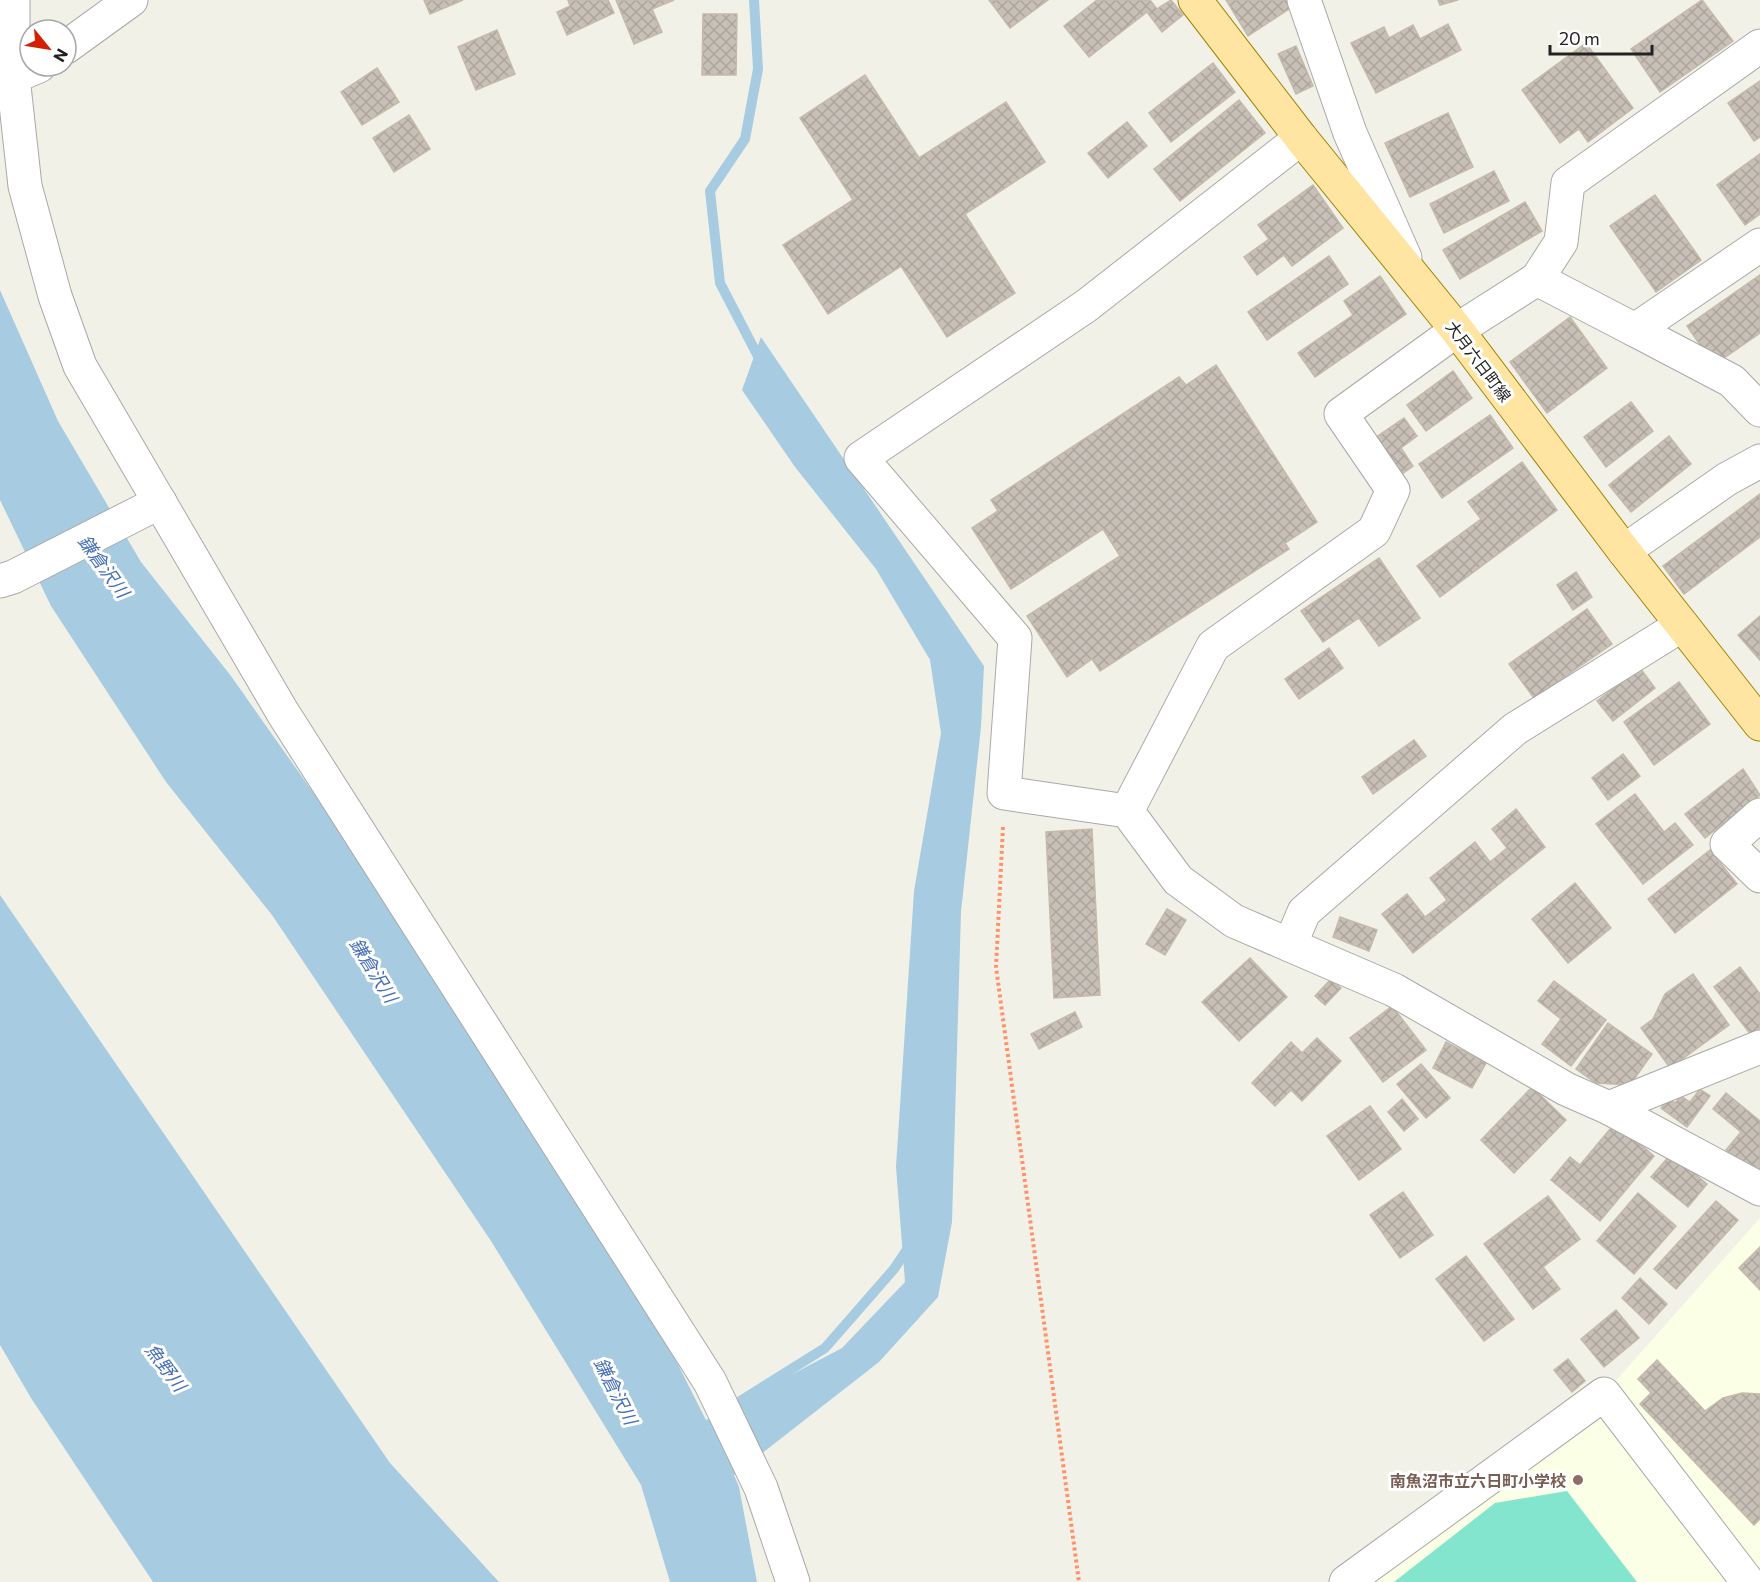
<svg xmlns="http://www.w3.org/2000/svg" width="1760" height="1582" viewBox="0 0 1760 1582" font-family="Commissioner,'Noto Sans JP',sans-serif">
<defs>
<pattern id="building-cross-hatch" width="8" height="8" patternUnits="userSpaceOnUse" patternTransform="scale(1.5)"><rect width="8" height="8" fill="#c8c0b7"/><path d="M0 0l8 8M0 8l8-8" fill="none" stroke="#aca59d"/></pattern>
</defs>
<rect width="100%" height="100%" fill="#f2f1e8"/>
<!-- education -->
<path fill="#fbffe5" d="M1760 1218V1566L1749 1582H1346L1604 1394Z"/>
<!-- pitch -->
<path fill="#83e5ce" d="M1567 1491 1637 1582H1394L1495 1503Z"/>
<!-- water -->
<g fill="#a7cce2">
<path d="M0 290 58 421 141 562 231 676 405 923 564 1139 706 1420 842 1348 905 1282 896 1167 914 891 941 733 930 660 876 569 795 467 742 390 761 337 984 666 981 727 961 912 952 1222 938 1297 879 1362 734 1475 739 1487 757 1582H670L641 1485 491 1241 272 915 166 782 51 606 0 500Z"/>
<path d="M0 895 390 1463 499 1582H153L31 1398 0 1345Z"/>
</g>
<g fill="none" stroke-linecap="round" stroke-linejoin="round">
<!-- stream -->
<g stroke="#a7cce2" stroke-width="10">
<path d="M754 0 758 69 745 139 710 191 720 283 762 364"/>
<path d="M726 1410 825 1348 894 1269 910 1245"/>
</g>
</g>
<!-- building -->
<g fill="url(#building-cross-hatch)" stroke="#c5baaa" stroke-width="1.5">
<path d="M424 0H463L430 14Z"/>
<path d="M568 0H608L614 13 567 35 557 12 570 6Z"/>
<path d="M616 0H674L652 9 662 32 634 44Z"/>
<path d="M989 0H1048L1010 28Z"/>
<path d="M1097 0H1150L1157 9 1171 0 1183 15 1162 32 1147 12 1089 57 1064 26Z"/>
<path d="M1226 0H1288L1292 7 1248 36Z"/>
<path d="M1438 0H1458L1440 5Z"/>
<path d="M1702 0 1733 41 1660 92 1631 49Z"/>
<path d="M703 14H737L736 75H702Z"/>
<path d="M1448 24 1461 50 1376 93 1351 43 1384 27 1389 38 1413 25 1420 39Z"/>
<path d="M497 30 515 74 476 90 458 47Z"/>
<path d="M1586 43 1633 108 1588 142 1579 129 1560 143 1522 90Z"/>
<path d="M1296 46 1313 86 1296 94 1278 54Z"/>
<path d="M1213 63 1235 92 1171 142 1149 113Z"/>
<path d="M377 68 399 102 362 125 341 92Z"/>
<path d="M865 75 919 158 1006 102 1045 162 965 214 1015 293 947 337 901 266 828 314 783 245 853 200 800 118Z"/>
<path d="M1760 81V137L1754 141 1728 103Z"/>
<path d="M1239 100 1265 133 1180 201 1154 169Z"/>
<path d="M1448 113 1473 167 1410 197 1385 143Z"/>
<path d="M409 115 430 149 394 172 373 138Z"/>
<path d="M1127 122 1147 146 1108 178 1088 153Z"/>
<path d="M1760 154V214L1745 225 1717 185Z"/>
<path d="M1494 171 1509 201 1444 233 1430 204Z"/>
<path d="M1313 185 1343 228 1292 266 1284 255 1257 275 1244 257 1269 239 1258 225Z"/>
<path d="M1655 195 1701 260 1656 292 1610 226Z"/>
<path d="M1525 202 1542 231 1460 279 1443 250Z"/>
<path d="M1329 256 1348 284 1267 340 1248 312Z"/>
<path d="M1760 275V333L1714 365 1687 326Z"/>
<path d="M1380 276 1406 314 1315 377 1298 353 1353 315 1344 301Z"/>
<path d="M1570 317 1607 368 1547 413 1510 362Z"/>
<path d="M1216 365 1317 522 1285 543 1289 549 1100 671 1092 659 1067 677 1027 616 1120 556 1103 529 1011 589 972 528 998 511 991 500 1179 377 1186 385Z"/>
<path d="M1453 371 1472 398 1426 431 1407 405Z"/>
<path d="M1631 402 1653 431 1606 467 1584 437Z"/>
<path d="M1490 415 1513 448 1442 498 1419 464Z"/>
<path d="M1404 418 1417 436 1401 448 1413 466 1398 477 1372 440Z"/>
<path d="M1669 436 1691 464 1631 512 1609 485Z"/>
<path d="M1522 462 1557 510 1440 597 1417 566 1481 519 1468 502Z"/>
<path d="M1760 494V537L1684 594 1663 566Z"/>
<path d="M1379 558 1420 618 1379 646 1359 618 1323 642 1301 611Z"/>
<path d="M1576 572 1592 597 1573 610 1557 585Z"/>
<path d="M1587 609 1612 644 1534 698 1509 664Z"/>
<path d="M1760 616V660L1738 635Z"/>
<path d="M1329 648 1343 668 1299 699 1285 679Z"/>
<path d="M1640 668 1655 688 1613 721 1597 701Z"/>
<path d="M1679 682 1710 724 1654 765 1624 722Z"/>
<path d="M1414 740 1426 756 1373 794 1362 777Z"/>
<path d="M1623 754 1640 776 1608 800 1592 778Z"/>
<path d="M1743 769 1760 795 1705 838 1685 814Z"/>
<path d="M1635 794 1664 832 1675 823 1693 845 1643 884 1596 824Z"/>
<path d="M1516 809 1545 847 1413 953 1382 914 1407 894 1425 917 1447 900 1430 878 1475 842 1490 862 1507 848 1492 829Z"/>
<path d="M1092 829 1100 995 1054 998 1046 832Z"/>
<path d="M1710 850 1737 884 1675 933 1648 899Z"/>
<path d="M1575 883 1611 928 1568 963 1532 919Z"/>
<path d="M1167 909 1186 920 1165 955 1146 944Z"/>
<path d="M1340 917 1377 930 1369 951 1333 937Z"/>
<path d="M1250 958 1287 997 1239 1041 1202 1002Z"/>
<path d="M1740 967 1760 994V1028L1751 1035 1714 987Z"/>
<path d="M1693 974 1729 1025 1670 1068 1641 1028 1653 1019 1665 994Z"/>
<path d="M1331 979 1341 988 1325 1005 1315 996Z"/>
<path d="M1554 981 1606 1020 1571 1066 1542 1044 1561 1019 1538 1001Z"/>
<path d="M1392 1006 1426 1050 1383 1082 1350 1038Z"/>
<path d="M1075 1012 1082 1027 1039 1049 1031 1034Z"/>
<path d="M1608 1023 1652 1054 1630 1085 1596 1083 1576 1069Z"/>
<path d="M1317 1038 1341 1061 1302 1101 1291 1090 1275 1106 1252 1083 1291 1042 1302 1053Z"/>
<path d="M1446 1042 1486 1063 1472 1088 1433 1068Z"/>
<path d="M1421 1064 1450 1098 1426 1118 1397 1084Z"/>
<path d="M1532 1087 1566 1120 1514 1173 1481 1140Z"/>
<path d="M1700 1089 1710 1096 1687 1127 1661 1108 1669 1098 1675 1103 1681 1096 1690 1102Z"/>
<path d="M1726 1093 1760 1121V1178L1726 1150 1741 1132 1713 1109Z"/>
<path d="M1402 1099 1418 1119 1404 1131 1388 1112Z"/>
<path d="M1370 1106 1401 1149 1359 1180 1327 1136Z"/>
<path d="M1615 1123 1654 1156 1600 1221 1551 1180 1570 1157 1580 1165Z"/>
<path d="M1671 1154 1707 1184 1688 1207 1651 1177Z"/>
<path d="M1403 1192 1433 1235 1400 1258 1370 1215Z"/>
<path d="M1638 1193 1676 1226 1634 1274 1597 1241Z"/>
<path d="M1548 1196 1580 1239 1543 1267 1560 1289 1533 1309 1484 1244Z"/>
<path d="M1716 1201 1738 1220 1676 1289 1654 1269Z"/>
<path d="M1760 1247V1290L1739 1268Z"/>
<path d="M1466 1256 1514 1319 1484 1341 1436 1279Z"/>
<path d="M1640 1278 1667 1304 1649 1324 1622 1298Z"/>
<path d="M1616 1310 1639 1338 1604 1367 1581 1339Z"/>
<path d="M1568 1359 1585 1381 1572 1392 1554 1370Z"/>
<path d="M1657 1360 1705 1411 1723 1398 1742 1393 1760 1394V1519L1754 1525 1640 1404 1651 1393 1638 1379Z"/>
</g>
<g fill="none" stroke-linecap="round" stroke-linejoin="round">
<!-- minor casing -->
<g stroke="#a9a9a9" stroke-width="35">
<g id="minor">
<path d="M1304 0 1350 133 1405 258"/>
<path d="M66 47 131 0"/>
<path d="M39 66 13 77 25 186 55 296 80 366 283 713 710 1382 761 1488 793 1582"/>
<path d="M13 77V0"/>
<path d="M1301 138 1086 306 861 458 1015 638 1004 793 1127 811 1213 646 1374 531 1393 490 1341 414 1457 330 1537 279 1635 330 1760 245"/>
<path d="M1537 279 1561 242 1568 183 1760 46"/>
<path d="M1635 330 1732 381 1760 410"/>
<path d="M1624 551 1727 479 1760 461"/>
<path d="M0 581 13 577 160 502"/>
<path d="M1127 811 1178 880 1234 921 1394 990 1566 1089 1609 1108 1760 1047"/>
<path d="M1760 815 1727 844 1760 876"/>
<path d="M1290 945 1304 912 1515 729 1682 625"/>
<path d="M1609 1108 1760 1189"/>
<path d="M1346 1582 1604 1394 1748 1582"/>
</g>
</g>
<!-- major casing -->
<g stroke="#a08300" stroke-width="35">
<path id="major" d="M1195 0 1301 138 1457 330 1624 551 1760 724"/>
</g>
<!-- path -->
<path stroke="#ff926d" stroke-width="4" stroke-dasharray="3 3" stroke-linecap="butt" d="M1003 827 996 967 1079 1582"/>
<!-- minor -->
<use href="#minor" stroke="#fff" stroke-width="33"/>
<!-- major -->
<use href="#major" stroke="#ffe5a1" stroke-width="33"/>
</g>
<!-- markers -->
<circle fill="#8d6e63" stroke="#fff" stroke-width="2" cx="1578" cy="1480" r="6"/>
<g text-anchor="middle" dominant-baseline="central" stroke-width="6" stroke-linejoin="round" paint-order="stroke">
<!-- street labels -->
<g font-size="16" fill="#222" stroke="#fff">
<text transform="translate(1479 361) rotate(53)">大月六日町線</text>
</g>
<!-- education labels -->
<g font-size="16" font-weight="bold" fill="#785e54" stroke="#fff" text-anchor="end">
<text x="1566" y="1480">南魚沼市立六日町小学校</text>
</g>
<!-- water labels -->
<g font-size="18" font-style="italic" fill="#476fb8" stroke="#fff">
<text transform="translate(104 566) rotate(54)">鎌倉沢川</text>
<text transform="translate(374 970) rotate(58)">鎌倉沢川</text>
<text transform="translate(166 1367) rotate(53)">魚野川</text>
<text transform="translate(616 1391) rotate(63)">鎌倉沢川</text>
</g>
</g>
<!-- north arrow -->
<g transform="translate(48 48) rotate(120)"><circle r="28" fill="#ffffff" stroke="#a7a7a7" stroke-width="1.5"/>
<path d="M0-4.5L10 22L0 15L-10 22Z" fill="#d42000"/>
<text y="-9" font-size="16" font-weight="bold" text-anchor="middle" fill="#222222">N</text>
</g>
<!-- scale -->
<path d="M1550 45v9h102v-9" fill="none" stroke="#222222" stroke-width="3"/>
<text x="1559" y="45" font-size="18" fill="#222222" stroke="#ffffff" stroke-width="4.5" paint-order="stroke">20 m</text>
</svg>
